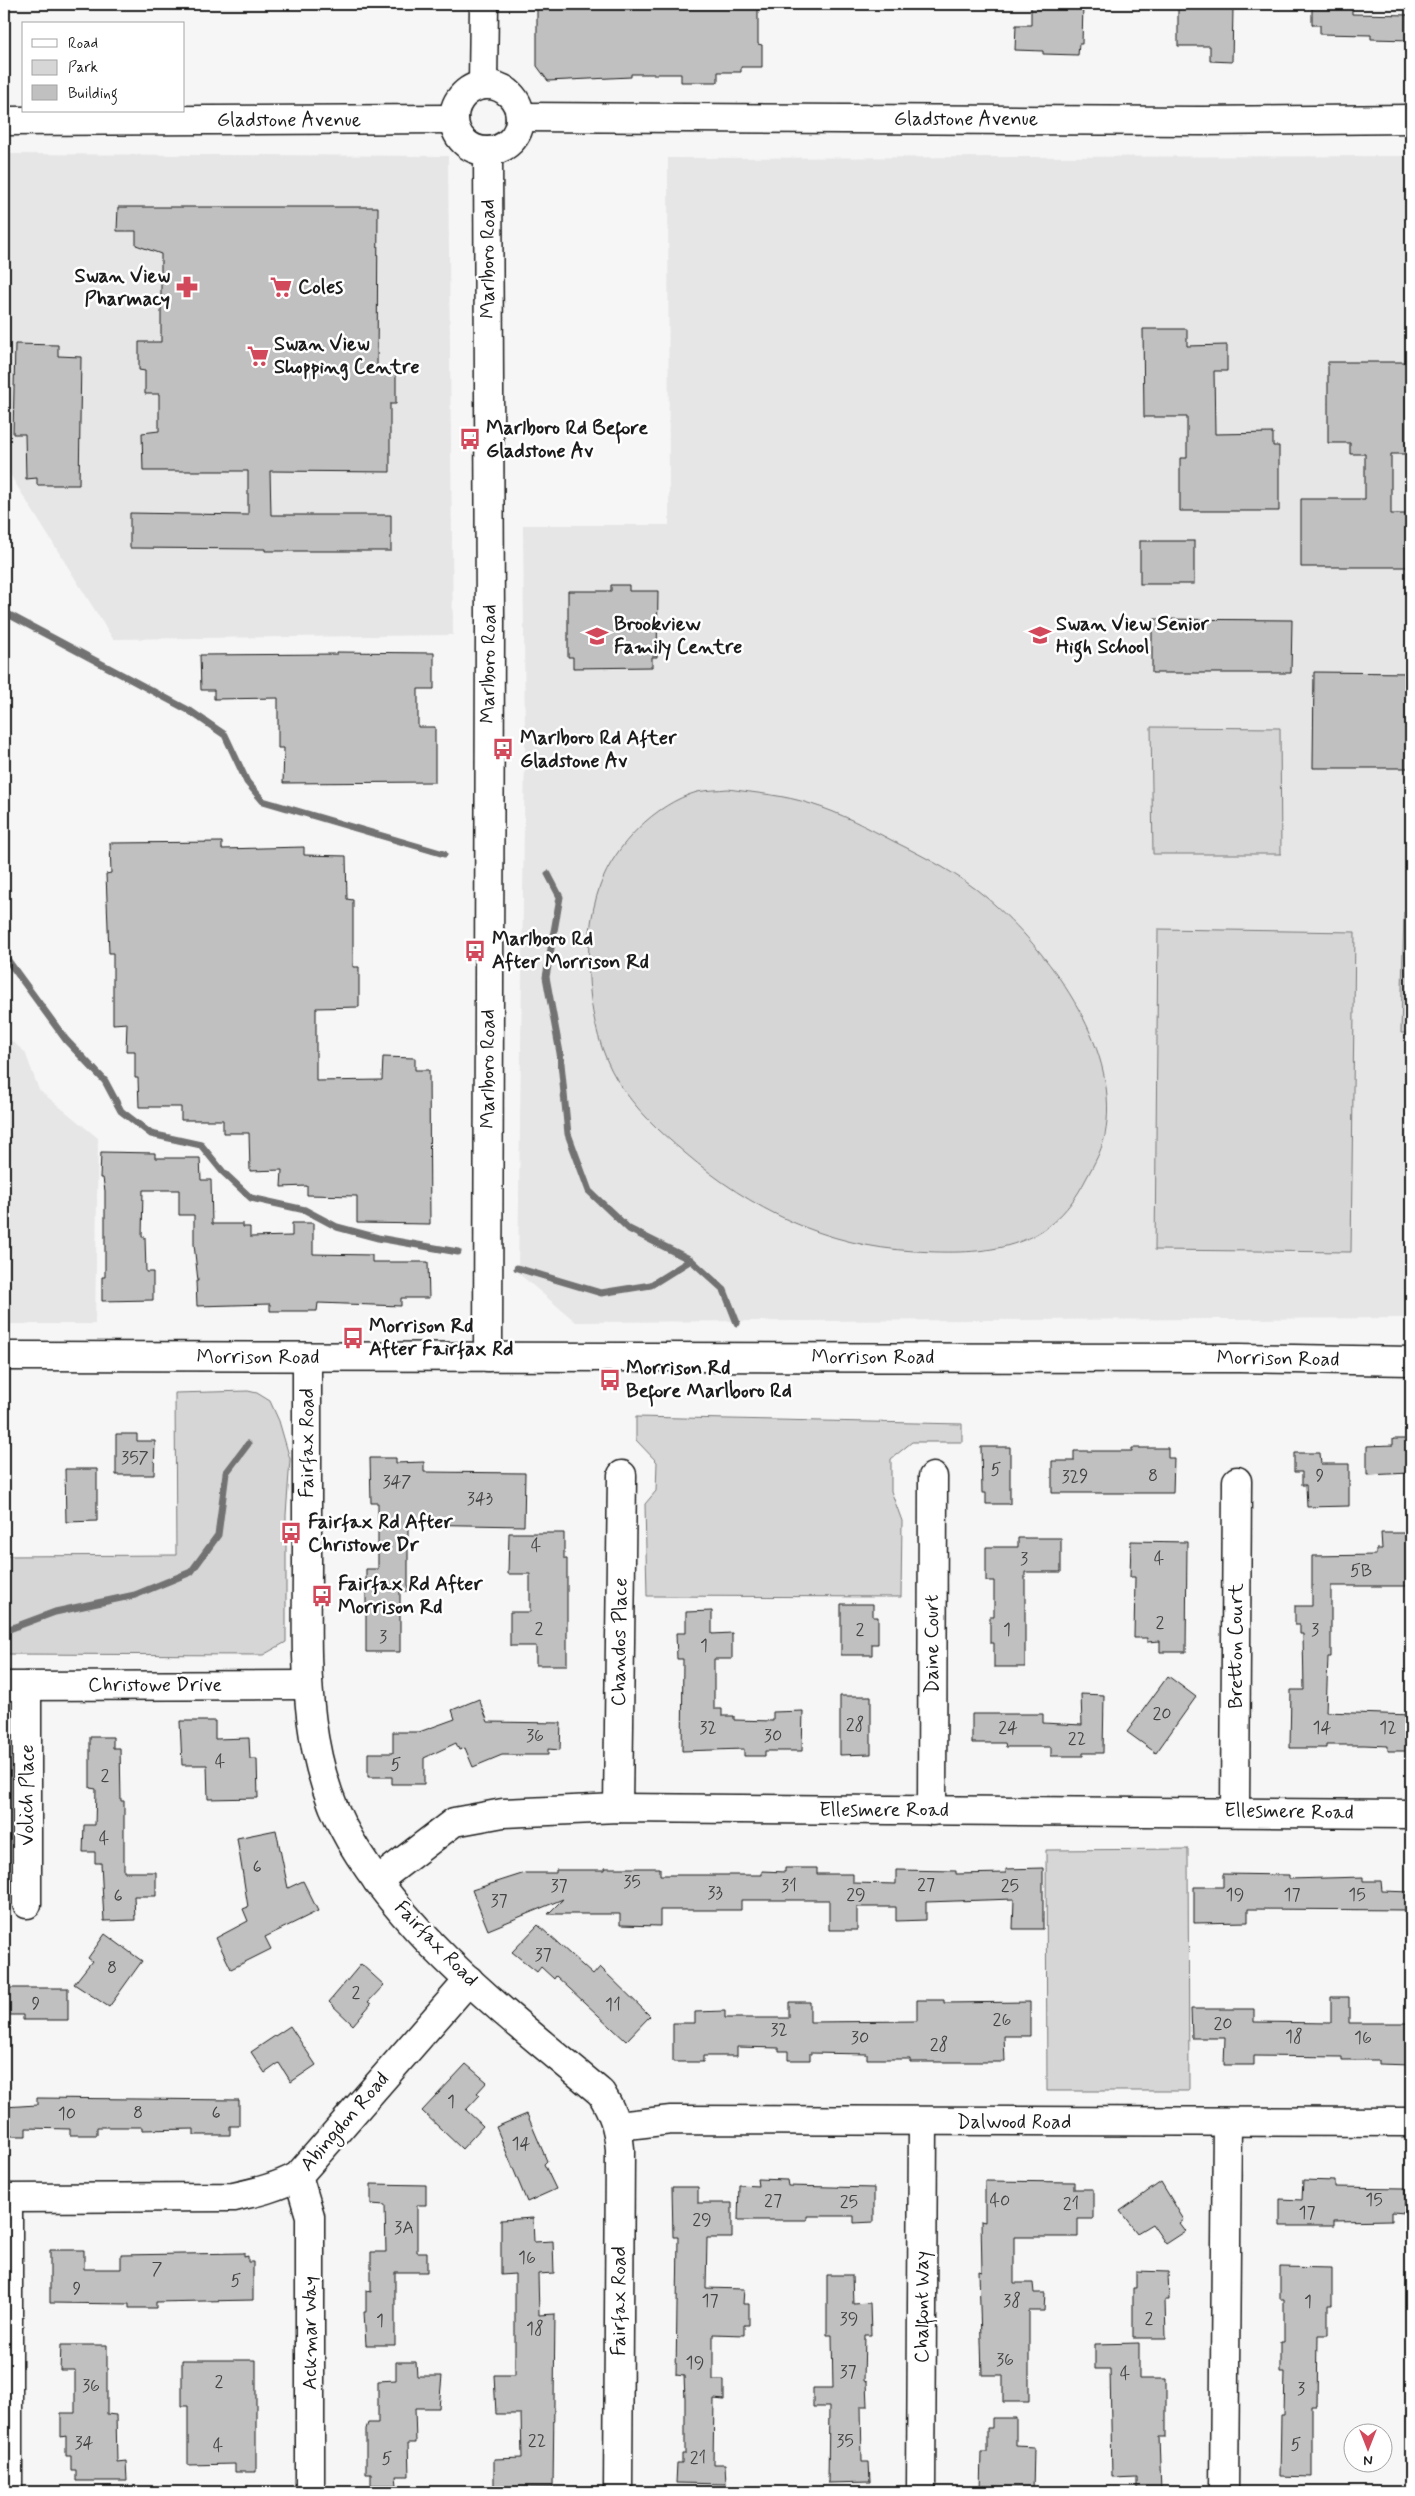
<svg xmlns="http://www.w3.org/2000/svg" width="1415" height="2496" viewBox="0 0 1415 2496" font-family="Mynerve,sans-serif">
<rect width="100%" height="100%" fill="#f6f6f6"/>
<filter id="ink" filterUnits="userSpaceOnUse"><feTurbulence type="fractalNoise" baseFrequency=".02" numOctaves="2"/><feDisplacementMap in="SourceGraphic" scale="10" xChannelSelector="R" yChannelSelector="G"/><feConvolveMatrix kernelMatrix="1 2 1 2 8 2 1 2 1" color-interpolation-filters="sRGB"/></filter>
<g filter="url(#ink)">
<!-- built -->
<g fill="#e6e6e6">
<path d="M4 154 448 156 453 635 113 639 4 465Z"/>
<path d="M1411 156V1318L576 1322 518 1273 525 746 523 525H669L668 158Z"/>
<path d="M4 1035 25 1052 39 1090 98 1138 95 1324H4Z"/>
</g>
<!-- green -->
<g fill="#d6d6d6" stroke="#797979">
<path d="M1151 727 1280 728 1281 854H1153Z"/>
<path d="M728 789C755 793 784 795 811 804 841 813 868 828 895 842 927 858 960 875 987 898 1048 950 1119 1045 1106 1129 1104 1147 1094 1164 1086 1179 1049 1252 987 1255 914 1251 825 1246 752 1210 685 1153 660 1132 635 1109 617 1080 586 1030 580 941 600 886 615 845 655 804 697 792 707 790 718 790 728 789Z"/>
<path d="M1404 912H1411V1033H1401Z"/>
<path d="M1158 929 1355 932 1351 1252 1155 1250Z"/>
<path d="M248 1391 257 1393 270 1401 279 1421 290 1459 286 1515V1642L263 1655 4 1654V1556L176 1555 175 1393Z"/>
<path d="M636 1417 962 1424V1442H912L891 1459V1491L902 1521 901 1597 647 1596 645 1504 656 1491 657 1462 636 1440Z"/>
<path d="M1188 1849 1189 2091H1047L1046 1850Z"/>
</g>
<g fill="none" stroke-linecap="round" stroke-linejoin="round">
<!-- stream -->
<g stroke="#727272" stroke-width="7">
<path d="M4 612 190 711 225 735 247 782 263 801 444 854"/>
<path d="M548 874 560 897 546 977 560 1053 568 1134 589 1191 629 1229 691 1260"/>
<path d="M4 955 66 1040 105 1081 121 1111 151 1134 201 1145 223 1172 251 1198 305 1210 337 1227 378 1238 458 1252"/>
<path d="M517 1268 601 1293 651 1285 691 1260 724 1290 737 1323"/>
<path d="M4 1631 55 1612 135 1595 191 1572 218 1535 226 1473 248 1444"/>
</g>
</g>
<!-- building -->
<g fill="#c0c0c0" stroke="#1c1c1c">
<path d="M537 4H758V44L762 45V67H741V72H718V82H681V74H631V77L548 81 537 66Z"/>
<path d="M1031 4H1083L1082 44H1079L1078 55 1043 54V51L1015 50 1016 25H1031Z"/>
<path d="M1178 4H1216V8H1233L1232 62 1210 61V46H1178Z"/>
<path d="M1312 4H1352V14L1411 15V40L1371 39V35L1320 34V25H1312Z"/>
<path d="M118 207H378L377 371H396V404H390V472L270 471 271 515H391V551H265V549L130 548V513L248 515V471H143L142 433 159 431V394H145V371L139 370V342H161V254L136 245V231H117Z"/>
<path d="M1143 329H1187V346L1227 345V371H1214L1215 434 1273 433V446H1279V511H1180V458H1187V417H1144Z"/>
<path d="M15 344 58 345V356L81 357 79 485H37V478L26 479 25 434H13Z"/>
<path d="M1328 362H1411V454H1391V514H1411V567H1301V499H1365V454H1350V443H1328Z"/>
<rect x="1140" y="541" width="54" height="43"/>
<path d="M611 585H629V591H658L657 657H652V667L573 668V657H568V591H611Z"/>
<path d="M1152 619 1292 620 1291 673H1152Z"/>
<path d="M337 652 434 653V689H418V727H435V782L283 783 284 748H278V698L214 699V690H201L200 655 337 654Z"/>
<path d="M1314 672 1411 673V768H1313Z"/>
<path d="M222 842V849L304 847V855L346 856 347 899 353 900V967H359V1007L316 1008V1081L382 1080 383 1057 415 1058V1070H429L430 1224 357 1223V1196L307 1195V1186L281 1187 282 1170 250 1171 249 1133H223V1120H181V1107H139L138 1078H135V1051H126L127 1023 113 1024V953H109L106 874 111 873 110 843Z"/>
<path d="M101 1152 155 1153V1158H200L201 1180H211L212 1224H243V1227H250V1237L292 1236V1223H313V1254L372 1255V1262H428L429 1298H401V1306L318 1303 317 1311H270V1304L197 1306 196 1281H198L194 1244V1215H179V1190H143L142 1237H145L146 1272H153V1300L102 1301V1277H105V1191L103 1178H100Z"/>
<path d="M116 1434H137V1441H155L154 1475H116Z"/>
<path d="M1393 1439H1411V1473L1367 1475V1446L1393 1445Z"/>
<path d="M981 1447H1010V1504H986V1493H982Z"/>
<path d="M1132 1448H1168V1458H1174L1173 1493H1052V1461H1074V1451H1132Z"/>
<path d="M1294 1453H1320L1321 1464H1349V1506L1307 1507 1306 1485H1302V1472H1294Z"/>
<path d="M370 1458H396V1463L424 1462V1472L525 1473 524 1526 408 1524V1591H400V1652H366V1569H378V1503H371Z"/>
<path d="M65 1469H97V1521L66 1522Z"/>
<path d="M509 1533H564V1559H567V1665H536V1646H510V1612H530V1574H508Z"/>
<path d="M1381 1533H1411L1410 1586H1331V1657H1328L1326 1712 1411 1715 1409 1751H1388V1746L1364 1745H1326V1748H1290L1291 1690H1304L1303 1634H1300V1625H1295V1606H1312V1556L1376 1555V1549H1382Z"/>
<path d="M1018 1538H1061V1572H1025V1667H994V1643H990V1617H994V1581H986V1547H1018Z"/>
<path d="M1131 1541 1187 1542 1186 1652H1160V1641L1147 1642V1638H1134L1135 1577H1130Z"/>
<path d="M841 1604H873V1617H878V1644H872V1655H841Z"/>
<path d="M712 1611V1634L732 1633V1659H714V1709H722V1716H734V1720L773 1721V1712L803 1711 802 1751H765V1756H744V1749L682 1751 683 1659H677L676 1633H686V1612Z"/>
<path d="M1168 1676 1196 1697 1156 1753 1127 1732Z"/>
<path d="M1081 1694 1104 1695 1103 1753H1083V1756H1051V1747H1006L1005 1743H972V1714H1043V1723L1082 1725Z"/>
<path d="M840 1696H871V1754L840 1755Z"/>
<path d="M479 1699 488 1722 561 1723 560 1750 548 1749V1755H502L473 1767 465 1748 459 1750 456 1743 424 1758V1784H392V1777H368V1753H393V1732H419L455 1719 452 1710Z"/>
<path d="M180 1721H215V1739L249 1738 250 1759H257L258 1798 208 1799 207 1765H182Z"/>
<path d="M90 1737H113V1748H120L121 1801H124V1872H156V1896H134L135 1920 104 1921 101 1863H95V1852H83L84 1825H95L96 1789 90 1788Z"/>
<path d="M276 1830 288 1888 303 1881 318 1911 265 1937 271 1949 231 1969 216 1938 248 1921 243 1909 248 1907 237 1838Z"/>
<path d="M605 1868H660V1875H762V1871L785 1872V1868H817V1874H853V1883L896 1884V1870L956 1871V1874L1006 1873V1869L1043 1868V1929H1013L1014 1899 926 1902V1920L896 1921V1907H857V1930H829V1900H741V1910H660V1926L620 1925V1914H548L563 1899 488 1930 472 1890 525 1873H556V1870H605Z"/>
<path d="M1223 1874 1289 1875V1879L1363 1877V1881H1381L1382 1891 1411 1892V1910L1248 1909V1922L1194 1923V1887H1223Z"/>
<path d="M538 1925 593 1975 600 1967 650 2016 626 2041 556 1976 554 1979 541 1967 537 1972 512 1952Z"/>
<path d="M105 1934 142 1961 109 2007 74 1984 92 1961 88 1958Z"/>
<path d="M361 1964 384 1985 368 2002 371 2004 353 2025 329 2002Z"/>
<path d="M4 1988H68V2020H23V2015H4Z"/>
<path d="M1331 1997H1349V2023H1411V2065L1378 2064V2060H1342V2057L1254 2056V2065H1224L1225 2038H1192L1191 2009H1254V2022L1331 2023Z"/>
<path d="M917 2000H944V2003L1030 2002V2036H1004L1005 2062H910V2059H867V2054L810 2053V2060H788V2051H779V2048L737 2047V2056H703V2062H673V2023H695V2012L725 2011V2018H789V2002H810V2022L917 2021Z"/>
<path d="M290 2026 316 2065 291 2082 279 2063 265 2073 251 2052Z"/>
<path d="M466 2064 487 2082 477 2093 480 2095 466 2110 483 2126 462 2149 422 2111Z"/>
<path d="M37 2098 239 2100V2126H230V2135H194V2129L142 2130V2127H97V2135H70V2129L26 2128V2136H4V2107L37 2105Z"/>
<path d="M527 2114 547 2161 544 2164 556 2189 527 2202 496 2127Z"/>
<path d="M757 2179 787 2180 788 2186 874 2188V2222L854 2223V2216H807V2220H738L739 2185 758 2186Z"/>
<path d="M1303 2180 1335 2181V2187L1405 2188V2213L1392 2212V2220L1334 2221V2226H1280V2199L1302 2200Z"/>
<path d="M985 2181 1074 2182V2189H1093V2219H1078V2237H1014V2283H1033L1034 2293H1045L1044 2311H1029V2402H1003V2375H982L979 2271 982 2272 981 2221 985 2222Z"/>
<path d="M1161 2182 1184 2220 1180 2223 1186 2231 1166 2244 1152 2224 1137 2233 1120 2211Z"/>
<path d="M371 2184 426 2185V2205H417V2252H427V2272H395V2345H366L364 2312H366V2291L371 2292V2252H386L385 2205 371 2204Z"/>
<path d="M672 2187H698V2203H732V2238H707L706 2288 744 2289 743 2304H749V2325H744V2335L713 2334V2380H724V2400L714 2399 713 2464H725L726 2484 676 2483 677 2463H682V2454H685V2399L684 2376 676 2375 678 2237H673Z"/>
<path d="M533 2218 534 2242 553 2241 554 2273 538 2274 539 2315 555 2314 553 2488 494 2489V2459L522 2458 521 2414H496L494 2375H515V2274L501 2275V2220Z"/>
<path d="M50 2250H84V2269H121V2255L244 2253V2257L248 2256V2262H253V2300L156 2302V2308H129V2304L50 2303Z"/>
<path d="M1280 2267 1332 2268V2305H1328V2335H1318L1317 2406H1312V2477L1280 2476 1281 2415H1284L1285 2372H1280V2342H1284V2299H1280Z"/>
<path d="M1136 2271 1168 2272 1169 2300H1165L1166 2338H1133V2288H1136Z"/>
<path d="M827 2275H852L853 2304 870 2303 871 2335H865L864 2381 867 2382 868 2406H861L862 2462H869L870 2482 828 2483 829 2407H813V2388H833L832 2335H827Z"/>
<path d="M1139 2343V2379H1166V2437H1159L1161 2492H1137V2476L1112 2477 1110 2369H1095V2344Z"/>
<path d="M61 2345H107V2414L116 2415 117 2462 126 2461 127 2481H76V2470H71V2456H66V2436L61 2437V2413H75V2370H60Z"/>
<path d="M182 2360H256V2472H235V2464L188 2465V2406H182Z"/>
<path d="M396 2362H416L417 2376H442L439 2408H415L416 2443H408L409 2476H396L397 2485H371V2474H366V2429L368 2423H378V2381L396 2380Z"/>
<path d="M992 2418H1016V2446L1034 2447 1033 2492H980L981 2452H987V2428H992Z"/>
</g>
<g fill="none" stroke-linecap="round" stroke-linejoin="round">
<!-- minor casing -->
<g stroke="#1c1c1c" stroke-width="31">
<g id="minor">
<path d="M483 85 484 4"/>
<circle cx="487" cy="118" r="33"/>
<path d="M520 117 1201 121 1411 119"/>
<path d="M4 121 454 119"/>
<path d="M488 151 490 622 488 1357"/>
<path d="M307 1357C307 1425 307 1493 307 1561 307 1655 300 1756 350 1840 411 1943 511 2017 601 2093 613 2112 618 2127 620 2149L618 2492"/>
<path d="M4 1686 307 1685"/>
<path d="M618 1808 622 1475"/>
<path d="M932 1811 933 1477"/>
<path d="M1235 1811 1237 1481"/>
<path d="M377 1881 454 1822 503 1813 618 1808 1411 1814"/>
<path d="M27 1904V1686"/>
<path d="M618 2126 671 2120 1411 2122"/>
<path d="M298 2176 310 2216V2492"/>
<path d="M4 2198 234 2197C257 2192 278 2187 298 2176L469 1980"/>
<path d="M8 2492V2198"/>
<path d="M921 2492 923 2122"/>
<path d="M1224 2492 1227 2123"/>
</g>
</g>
<!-- major casing -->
<g stroke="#1c1c1c" stroke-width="31">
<path id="major" d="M4 1356 1239 1358 1411 1361"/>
</g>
<!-- minor -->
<use href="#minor" stroke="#fff" stroke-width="28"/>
<!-- major -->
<use href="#major" stroke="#fff" stroke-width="28"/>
</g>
</g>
<!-- icons -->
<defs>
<g id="pharmacy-bare" transform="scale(1.725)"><path d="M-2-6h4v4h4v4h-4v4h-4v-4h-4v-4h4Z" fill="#d1495b" stroke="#fff" stroke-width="2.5" paint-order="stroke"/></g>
<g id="supermarket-bare" transform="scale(1.725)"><path d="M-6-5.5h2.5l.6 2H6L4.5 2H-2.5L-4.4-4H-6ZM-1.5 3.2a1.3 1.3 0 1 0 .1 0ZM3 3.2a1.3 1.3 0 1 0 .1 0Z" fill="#d1495b" stroke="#fff" stroke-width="2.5" paint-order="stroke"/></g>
<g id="bus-bare" transform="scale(1.725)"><path d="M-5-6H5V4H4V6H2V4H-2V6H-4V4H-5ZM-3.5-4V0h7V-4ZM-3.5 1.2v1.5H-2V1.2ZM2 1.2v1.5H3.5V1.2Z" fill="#d1495b" stroke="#fff" stroke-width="2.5" paint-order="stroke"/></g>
<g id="school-bare" transform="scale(1.725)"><path d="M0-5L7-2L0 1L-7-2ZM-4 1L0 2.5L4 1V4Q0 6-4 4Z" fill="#d1495b" stroke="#fff" stroke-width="2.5" paint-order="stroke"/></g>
</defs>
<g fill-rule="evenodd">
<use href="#pharmacy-bare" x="187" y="287"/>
<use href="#supermarket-bare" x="281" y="287"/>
<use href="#supermarket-bare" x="258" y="356"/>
<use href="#bus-bare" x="470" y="439"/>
<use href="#school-bare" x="1040" y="635"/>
<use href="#school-bare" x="597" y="636"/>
<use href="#bus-bare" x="503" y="749"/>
<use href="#bus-bare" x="475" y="951"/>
<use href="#bus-bare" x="353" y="1338"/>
<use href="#bus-bare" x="610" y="1380"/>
<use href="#bus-bare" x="291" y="1533"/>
<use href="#bus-bare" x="322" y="1596"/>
</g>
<g text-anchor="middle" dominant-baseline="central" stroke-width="5" stroke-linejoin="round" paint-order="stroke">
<!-- number labels -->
<g font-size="18" fill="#454545">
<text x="135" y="1458">357</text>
<text x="996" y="1470">5</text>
<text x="1153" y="1476">8</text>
<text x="1320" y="1476">9</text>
<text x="1075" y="1477">329</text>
<text x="397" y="1482">347</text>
<text x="480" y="1499">343</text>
<text x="536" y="1546">4</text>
<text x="1024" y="1559">3</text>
<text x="1159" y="1559">4</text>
<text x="1361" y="1571">5B</text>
<text x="1160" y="1623">2</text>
<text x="539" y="1629">2</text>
<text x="860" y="1630">2</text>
<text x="1007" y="1630">1</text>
<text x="1315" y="1630">3</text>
<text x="383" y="1637">3</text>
<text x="704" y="1646">1</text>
<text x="1162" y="1714">20</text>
<text x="855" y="1725">28</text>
<text x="708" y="1728">32</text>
<text x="1008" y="1728">24</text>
<text x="1322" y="1728">14</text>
<text x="1388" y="1728">12</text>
<text x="535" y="1736">36</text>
<text x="773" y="1736">30</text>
<text x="1077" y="1739">22</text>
<text x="220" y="1762">4</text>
<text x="396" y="1765">5</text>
<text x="105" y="1776">2</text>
<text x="104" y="1839">4</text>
<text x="257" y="1867">6</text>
<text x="632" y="1882">35</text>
<text x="926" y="1885">27</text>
<text x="559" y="1886">37</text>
<text x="789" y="1886">31</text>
<text x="1010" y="1886">25</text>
<text x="715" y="1893">33</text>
<text x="856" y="1895">29</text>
<text x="1235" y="1895">19</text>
<text x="1292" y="1895">17</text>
<text x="1357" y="1895">15</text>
<text x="118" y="1896">6</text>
<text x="499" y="1901">37</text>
<text x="543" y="1955">37</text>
<text x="112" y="1968">8</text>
<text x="356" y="1993">2</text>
<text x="36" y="2004">9</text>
<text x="613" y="2005">11</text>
<text x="1002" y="2020">26</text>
<text x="1223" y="2024">20</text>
<text x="779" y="2030">32</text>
<text x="1294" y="2037">18</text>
<text x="860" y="2038">30</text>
<text x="1363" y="2038">16</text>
<text x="939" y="2045">28</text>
<text x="451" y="2102">1</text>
<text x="138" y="2113">8</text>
<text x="216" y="2113">6</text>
<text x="67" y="2114">10</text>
<text x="521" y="2144">14</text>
<text x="1374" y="2200">15</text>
<text x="773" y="2201">27</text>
<text x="1000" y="2201">40</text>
<text x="849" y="2202">25</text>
<text x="1071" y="2204">21</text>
<text x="1307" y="2213">17</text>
<text x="702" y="2220">29</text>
<text x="404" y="2228">3A</text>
<text x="527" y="2258">16</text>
<text x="157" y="2269">7</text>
<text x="236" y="2281">5</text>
<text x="77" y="2289">9</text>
<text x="710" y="2301">17</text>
<text x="1012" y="2301">38</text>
<text x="1308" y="2302">1</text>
<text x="849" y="2319">39</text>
<text x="1149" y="2319">2</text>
<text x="380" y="2321">1</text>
<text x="535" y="2329">18</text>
<text x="1005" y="2360">36</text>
<text x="695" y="2363">19</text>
<text x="848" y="2372">37</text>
<text x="1125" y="2374">4</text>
<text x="219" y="2382">2</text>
<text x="91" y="2386">36</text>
<text x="1301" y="2389">3</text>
<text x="537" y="2441">22</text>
<text x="845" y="2441">35</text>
<text x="84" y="2443">34</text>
<text x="1296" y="2445">5</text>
<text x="218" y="2446">4</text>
<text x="698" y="2458">21</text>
<text x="387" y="2459">5</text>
</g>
<!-- street labels -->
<g font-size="20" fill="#1c1c1c" stroke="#fff">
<text x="966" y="119">Gladstone Avenue</text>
<text x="289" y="120">Gladstone Avenue</text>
<text transform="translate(488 259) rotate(-90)">Marlboro Road</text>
<text transform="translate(489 664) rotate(-89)">Marlboro Road</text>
<text transform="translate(488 1069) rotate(-90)">Marlboro Road</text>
<text x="258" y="1357">Morrison Road</text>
<text x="873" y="1357">Morrison Road</text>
<text transform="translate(1278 1359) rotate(1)">Morrison Road</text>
<text transform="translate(307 1443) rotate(-90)">Fairfax Road</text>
<text transform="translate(620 1642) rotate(-89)">Chandos Place</text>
<text transform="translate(932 1644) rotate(-90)">Daine Court</text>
<text transform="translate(1236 1646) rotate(-90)">Bretton Court</text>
<text x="155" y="1685">Christowe Drive</text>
<text transform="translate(27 1795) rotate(-90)">Volich Place</text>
<text x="884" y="1810">Ellesmere Road</text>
<text transform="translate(1289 1812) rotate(1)">Ellesmere Road</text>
<text transform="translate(436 1944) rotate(46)">Fairfax Road</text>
<text transform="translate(345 2122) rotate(-49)">Abingdon Road</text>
<text x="1014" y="2122">Dalwood Road</text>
<text transform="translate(619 2301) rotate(-90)">Fairfax Road</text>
<text transform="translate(922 2307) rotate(-90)">Chalfont Way</text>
<text transform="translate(310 2333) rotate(-90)">Ackmar Way</text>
</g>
<!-- poi labels -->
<g font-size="20" font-weight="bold" fill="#1c1c1c" stroke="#fff" text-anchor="start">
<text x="170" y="276" text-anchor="end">Swan View<tspan x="170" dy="23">Pharmacy</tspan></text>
<text x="298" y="287">Coles</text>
<text x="274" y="344">Swan View<tspan x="274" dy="23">Shopping Centre</tspan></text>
<text x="486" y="428">Marlboro Rd Before<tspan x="486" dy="23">Gladstone Av</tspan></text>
<text x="614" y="624">Brookview<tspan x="614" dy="23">Family Centre</tspan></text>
<text x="1056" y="624">Swan View Senior<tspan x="1056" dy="23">High School</tspan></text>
<text x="520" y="738">Marlboro Rd After<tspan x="520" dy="23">Gladstone Av</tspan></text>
<text x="492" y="939">Marlboro Rd<tspan x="492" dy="23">After Morrison Rd</tspan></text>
<text x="369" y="1326">Morrison Rd<tspan x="369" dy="23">After Fairfax Rd</tspan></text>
<text x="626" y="1368">Morrison Rd<tspan x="626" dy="23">Before Marlboro Rd</tspan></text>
<text x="308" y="1522">Fairfax Rd After<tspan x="308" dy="23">Christowe Dr</tspan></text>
<text x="338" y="1584">Fairfax Rd After<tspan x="338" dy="23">Morrison Rd</tspan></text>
</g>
</g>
<!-- margin -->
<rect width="1415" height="2496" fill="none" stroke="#fff" stroke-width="20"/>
<rect x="10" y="10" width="1395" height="2476" fill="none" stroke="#1c1c1c" stroke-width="2" filter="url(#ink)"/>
<!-- legend -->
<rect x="22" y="22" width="162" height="90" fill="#ffffff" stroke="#a4a4a4"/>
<rect x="32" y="39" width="25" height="8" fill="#ffffff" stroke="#a4a4a4"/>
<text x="68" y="48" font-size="15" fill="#1c1c1c">Road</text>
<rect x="32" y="60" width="25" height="15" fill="#d6d6d6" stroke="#a4a4a4"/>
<text x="68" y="72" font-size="15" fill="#1c1c1c">Park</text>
<rect x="32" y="85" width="25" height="15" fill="#c0c0c0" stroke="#a4a4a4"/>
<text x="68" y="98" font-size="15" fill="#1c1c1c">Building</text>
<!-- north arrow -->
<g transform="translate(1368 2448) rotate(180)"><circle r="24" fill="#ffffff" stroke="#a4a4a4"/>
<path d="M0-4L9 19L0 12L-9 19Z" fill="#d1495b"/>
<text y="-8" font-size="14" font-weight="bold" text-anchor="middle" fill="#1c1c1c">N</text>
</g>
</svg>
